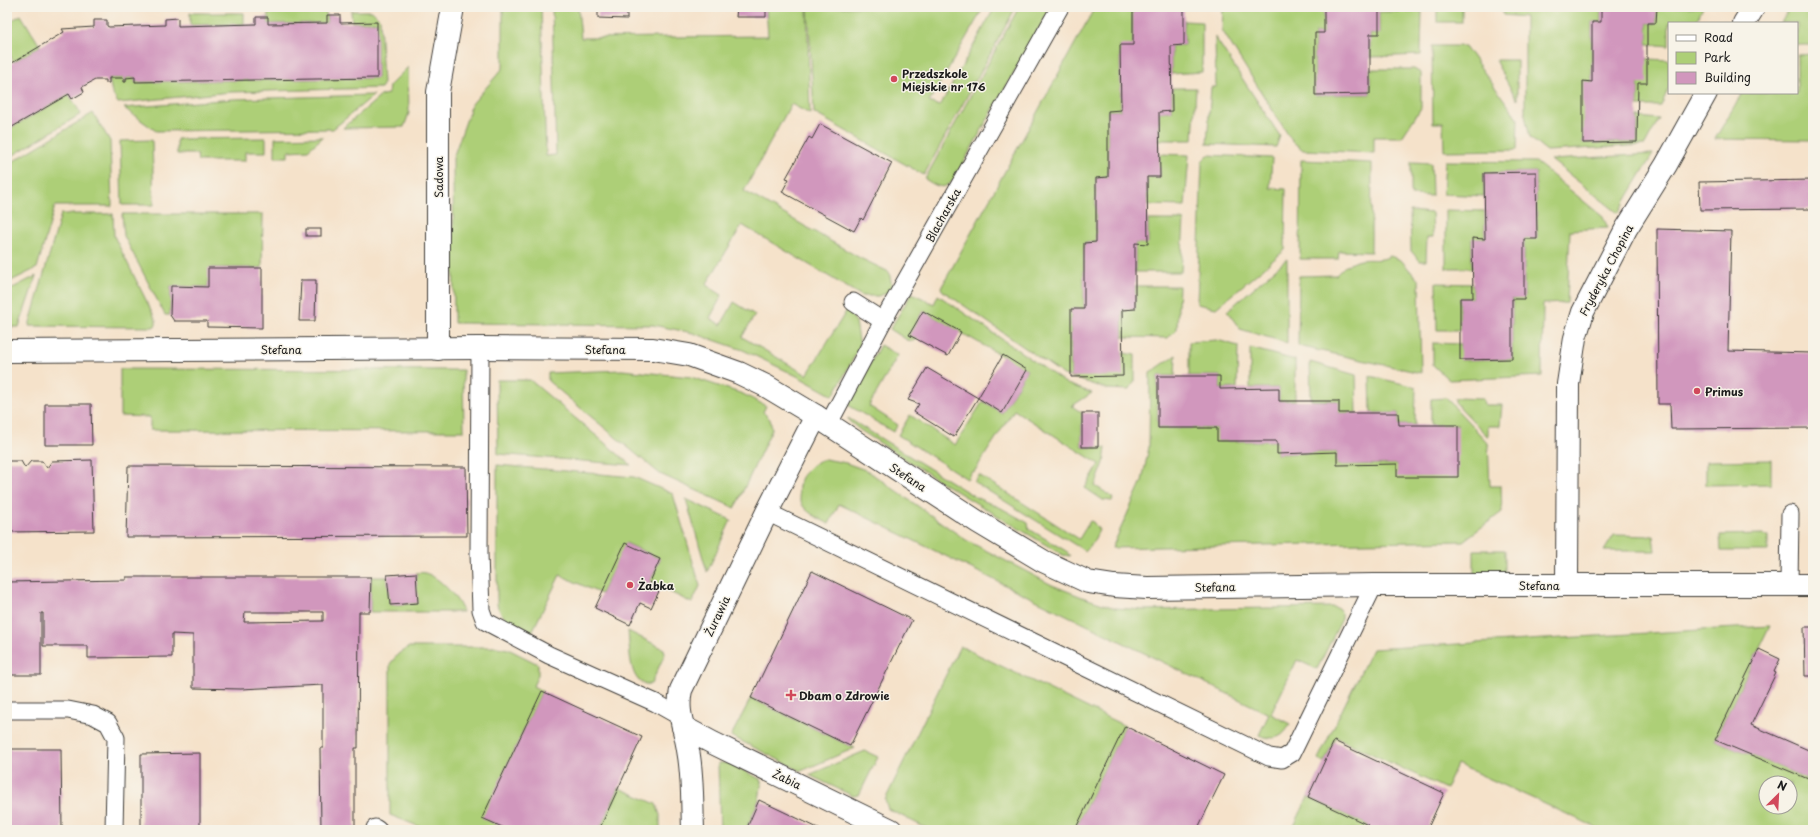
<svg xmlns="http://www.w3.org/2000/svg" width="1820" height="837" viewBox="0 0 1820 837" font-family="'Playpen Sans',sans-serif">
<rect width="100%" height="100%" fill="#f7f3e8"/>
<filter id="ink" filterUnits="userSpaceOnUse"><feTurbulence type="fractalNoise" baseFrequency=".025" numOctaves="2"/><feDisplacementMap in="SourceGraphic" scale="8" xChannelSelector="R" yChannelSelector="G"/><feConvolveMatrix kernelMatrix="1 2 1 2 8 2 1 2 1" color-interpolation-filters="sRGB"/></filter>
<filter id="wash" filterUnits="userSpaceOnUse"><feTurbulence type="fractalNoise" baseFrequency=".012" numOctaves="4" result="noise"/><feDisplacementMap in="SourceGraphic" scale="16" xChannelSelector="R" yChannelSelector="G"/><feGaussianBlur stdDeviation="0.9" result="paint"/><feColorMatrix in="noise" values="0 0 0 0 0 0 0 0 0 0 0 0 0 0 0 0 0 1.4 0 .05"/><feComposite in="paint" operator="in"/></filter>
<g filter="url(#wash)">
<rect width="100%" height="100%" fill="#f5e2ca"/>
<!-- green -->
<g fill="#adcf77" stroke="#64764a" fill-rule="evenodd">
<path d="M503 7H541L546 156 556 155 552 7H578L581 38 768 36 766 7H807L810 114 791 104 744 191 860 258 889 272 893 291 878 296H862L742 225 706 285 722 295 710 318 721 325 734 302 755 315 742 337 807 375 847 310 856 322 860 346 833 396 797 376 743 350 693 333 653 325 454 323 453 158 472 104 503 68Z"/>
<path d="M808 7H984L929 102 940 106 995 7H1016L924 175 814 113Z"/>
<path d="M1019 7H1051L953 181C943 191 936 186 925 179Z"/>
<path d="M1095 7H1133V45L1120 46 1121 110 1108 111V177L1096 178V242L1084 243V309H1071V376L1123 353 1135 355V381L1129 390 1107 389 1064 375 943 291 941 288Z"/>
<path d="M1223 7H1324V33H1315V95L1370 94V69H1414L1421 73V108L1402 137H1374V153L1303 150 1292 141 1222 30Z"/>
<rect x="1437" y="7" width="25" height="15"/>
<path d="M1503 7H1601V22H1592V82L1584 81 1583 143 1637 142 1638 117 1659 119 1645 145 1547 151 1530 138 1525 115V17L1503 15Z"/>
<path d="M1657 7H1703L1696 23H1669V46L1647 44V23H1656Z"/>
<path d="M1790 7H1813V45H1797V23H1781Z"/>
<path d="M326 11 327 23 268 24V12Z"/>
<path d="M351 11H372L380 19 383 85 381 88 231 92 118 103 112 93 109 78H124V82H126V78L135 77V82L377 78V22H352Z"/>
<path d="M1422 11 1421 55 1370 57V34H1379V12Z"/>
<path d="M190 13H244V24L190 25Z"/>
<path d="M21 15 40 46 14 62 7 50V23Z"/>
<path d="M1184 21 1202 22V72L1171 74V46L1184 45Z"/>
<path d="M1215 37 1280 136 1276 147 1207 144 1211 87H1216Z"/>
<path d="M1432 46H1465L1518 119 1517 150 1444 151 1443 123H1433Z"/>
<path d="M1813 54V140L1715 139 1742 93H1797V55Z"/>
<path d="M1647 59 1669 60V87L1661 106H1638V83Z"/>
<path d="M1497 60H1517V100L1496 62Z"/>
<path d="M408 67 409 113 404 127 343 128 382 95 388 94 389 86Z"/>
<path d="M1172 88H1196L1193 140H1159V112L1172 111Z"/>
<path d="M69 94 81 114 7 159V130Z"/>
<path d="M374 95 333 129 156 131 124 108 233 99Z"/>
<path d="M93 113 110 141 112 206H55L37 268 7 283V165Z"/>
<path d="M323 137 308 150 288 151V157H275V138Z"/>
<path d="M266 138V152H245V161H198L197 154H177V139Z"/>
<path d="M152 140 154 205H122L120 141Z"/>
<path d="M1159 154 1189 155 1185 206 1148 205 1147 177H1160Z"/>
<path d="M1653 154 1618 213 1551 160Z"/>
<path d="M1208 155 1272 158 1270 188 1286 189 1285 250 1216 308 1197 304 1202 161Z"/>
<path d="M1301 160 1372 163 1371 252 1339 251 1338 259H1300Z"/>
<path d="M1445 161 1536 162 1603 217 1608 228 1570 230 1567 303 1543 304 1542 376 1449 380 1433 365V343L1460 344 1461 360 1512 359V299L1524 298V239L1537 238 1536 172 1484 173V196L1443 194Z"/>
<path d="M1411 162 1431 163 1432 196 1411 195Z"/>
<path d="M1446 210 1485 211V239H1472V268H1446Z"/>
<path d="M1410 211 1432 213 1433 237H1427L1426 261H1420L1411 251Z"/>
<path d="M61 214H113L114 236 156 320V325L153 327 29 326Z"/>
<path d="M122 214H263L262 268H209L208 287 171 286 170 315H165L124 236Z"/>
<path d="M1148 220H1184L1181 272H1135V243H1148Z"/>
<path d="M1390 256 1401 260 1419 281 1421 373 1298 346 1299 276 1336 275 1346 265C1352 264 1355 261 1361 260 1372 258 1380 262 1390 256Z"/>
<path d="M1287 259V343L1240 329 1227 311Z"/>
<path d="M36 276 19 327H7V291Z"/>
<path d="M1436 283 1473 284V298H1460V330H1437Z"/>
<path d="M1135 286H1179L1177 329 1168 338 1123 337 1122 310 1135 309Z"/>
<path d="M912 293 934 304 938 295 1067 384 1092 393 1072 406 1082 413V447L1106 448 1104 463 1095 486 1110 495 1113 499 1112 501 1103 500 1085 488 1099 464 1014 410 974 472 972 471 967 479 898 435 910 415 955 445 983 401 1002 413 1027 370 923 311 910 335 917 339 913 341 907 340 890 329Z"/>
<path d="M1217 340 1238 346 1237 388 1220 389V376H1189V342Z"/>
<path d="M880 345 898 355 869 406 898 425 893 432 848 405Z"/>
<path d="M1250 348 1295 360V401H1279V388H1250Z"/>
<path d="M1176 355 1175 376H1158V428H1217L1218 441H1277V454L1337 452V465L1397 464 1458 425H1431V399L1446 398 1488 443 1490 486H1501L1502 512 1463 541 1112 548 1142 481 1149 447 1150 373Z"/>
<path d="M1310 362 1356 375 1357 413H1339L1338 401 1311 400Z"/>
<path d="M120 369 463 370 464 431 150 430V417L120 416Z"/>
<path d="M622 370 691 377 743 394 766 406 763 412 770 419 772 429 735 508 660 474 548 381V373Z"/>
<path d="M1370 376 1416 387 1415 425H1399L1398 413H1371Z"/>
<path d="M497 380H530L631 465 498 454Z"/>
<path d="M1455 398 1483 399 1484 405H1502L1500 426H1488V437L1455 402Z"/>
<path d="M848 418 977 498 1001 508 1028 523 1029 529 1066 551 1070 556 1063 555 946 485 860 430 849 421Z"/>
<path d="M825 459 846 463 868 471 966 540 1052 585 1082 597 1115 608 1143 610 1334 607 1339 609 1342 614V619L1317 669 1297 660 1271 714 1290 724C1283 738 1274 741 1259 735L1269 714 839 504 829 524C820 519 809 514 803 506 791 487 805 464 825 459Z"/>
<path d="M1771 460V484L1706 485V461Z"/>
<path d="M497 465 634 477 673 494 700 586 692 603 650 582 660 559 626 543 601 594 560 575 530 636C518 627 500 619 497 604Z"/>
<path d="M979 475 1079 539 1090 521 1093 522 1099 530 1093 542 1085 551 974 482Z"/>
<path d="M686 499 731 520 707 572Z"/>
<path d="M1764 534 1765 536H1768V551H1721L1720 535Z"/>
<path d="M1614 535 1653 536 1655 551H1604Z"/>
<path d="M1474 550H1505V576L1474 574Z"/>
<path d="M416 573C418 573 423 572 425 573 440 577 459 599 463 612H370L371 577H388L390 605 417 603Z"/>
<path d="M1770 626 1715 740 1813 781V830H1602L1457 764 1446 789 1336 737 1324 762 1318 759 1372 649ZM1766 783H1790V807H1766Z"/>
<path d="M628 631 664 649 665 654 651 684C628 688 630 647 628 631Z"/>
<path d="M960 646 1125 726 1075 830H930L888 809 885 800Z"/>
<path d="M409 647H497L508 649 538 664V675L533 686 542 691 483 818 509 830H428L390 815V664L398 654Z"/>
<path d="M751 698 850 746 855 748 801 771 731 736Z"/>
<path d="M865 751 878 757 859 795 853 796 809 775Z"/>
<path d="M718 763H729L762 780 759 800 746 830H720Z"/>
<path d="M619 788 656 804 660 815V830H599Z"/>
<path d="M1308 797 1368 825 1366 830H1292Z"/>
</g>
<g id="blocks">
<!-- building -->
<g fill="#d197bd" fill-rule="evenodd">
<path d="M598 7H627V19L598 18Z"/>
<path d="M737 7H766V17H736Z"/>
<path d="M1133 7H1184V45L1171 46 1172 111 1159 112 1160 177H1147L1148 244 1135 243V309L1122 310 1123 376 1071 377V309H1084V243L1096 242V178L1108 177V111L1121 110 1120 45H1133Z"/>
<path d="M1324 7H1379V34H1370V94L1315 95V33H1324Z"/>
<path d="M1601 7H1657L1656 23H1647V83H1638L1637 142 1583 143V81L1592 82V22H1601Z"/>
<path d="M327 15H340V23L377 22V78L135 82V77L126 78V82H124V78H109V83H106V80H95L82 87 84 92 72 99 69 94 7 130V66L64 32 62 29 94 27V20H107V26L109 27 165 25V19L178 18V26L256 24V17H268V24L327 23Z"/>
<path d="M820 124 892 163 863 220 861 218 854 231 782 192 789 179 786 178 809 137 812 139Z"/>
<path d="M1536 172 1537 239H1524V299H1512V359L1460 360V298H1473L1472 238 1485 239 1484 173Z"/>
<path d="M1813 180V209L1700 210 1699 182Z"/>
<rect x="306" y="229" width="15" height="7"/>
<path d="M1657 229 1731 231 1728 351 1813 353V428L1671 429 1670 404H1658Z"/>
<path d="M208 268H262V328L207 327V321H174L170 315 171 286 208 287Z"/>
<path d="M301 280H316L315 321H299Z"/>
<path d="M923 311 961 332 948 356 909 335Z"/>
<path d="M1003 355 1027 370 1002 413 978 398 954 437 914 412 919 404 908 400 927 368 978 398Z"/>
<path d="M1158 376H1220V389L1279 388V401H1339V413H1398L1399 425H1458V477H1397V464L1337 465V452L1277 454V441H1217V428H1158Z"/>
<path d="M45 404H91L92 445H45Z"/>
<rect x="1082" y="413" width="16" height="34"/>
<path d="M92 460 94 531 7 532V463L8 461H21L25 468 31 461H42L47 468 52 461Z"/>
<path d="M128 466 466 467 467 536 126 537Z"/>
<path d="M625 543 660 559 650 582 661 587 651 608 640 603 630 625 595 608Z"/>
<path d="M812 571 912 620 850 746 751 698Z"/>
<path d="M416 573 418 603 390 605 387 575Z"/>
<path d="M126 577H371L370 612H359L358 748H355V830H321L320 748H323V685L241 689 193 688V635L172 634V657L88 658V646H43V613H41V675H7V582L126 580ZM245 612H323V621L244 622Z"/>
<path d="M1804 627H1813V676H1805Z"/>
<path d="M1759 649 1780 659 1774 672 1776 673 1751 725 1813 752V781L1715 740Z"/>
<path d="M542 691 642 737 599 830H509L482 818Z"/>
<path d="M1125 726 1224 775 1197 830H1075Z"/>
<path d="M1334 741 1444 793 1427 830H1366L1368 825 1308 797Z"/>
<path d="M7 749H61L62 830H7Z"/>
<path d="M200 753V830H141V754Z"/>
<path d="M759 800 822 830H746Z"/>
</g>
</g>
</g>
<g filter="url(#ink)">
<use href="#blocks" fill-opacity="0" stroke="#3d3a36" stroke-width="1"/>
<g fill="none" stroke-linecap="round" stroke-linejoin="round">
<!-- lane casing -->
<g stroke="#3d3a36" stroke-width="19">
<g id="lane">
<path d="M853 302 883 321"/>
<path d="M480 348 479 554 481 610 485 621 549 655 656 703 679 716"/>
<path d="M828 425 883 321 1060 7"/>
<path d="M767 512 1269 757 1282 759 1292 753 1374 585"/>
<path d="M1789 585 1790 514"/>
<path d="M7 710H68L93 715 108 723 116 738 114 830"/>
<path d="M375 828 378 830"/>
</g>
</g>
<!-- street casing -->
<g stroke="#3d3a36" stroke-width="24">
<g id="street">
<path d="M1744 23 1754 7"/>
<path d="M438 349V92L453 7"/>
<path d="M7 351 480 348 653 349 689 355 739 373 766 386 816 416 978 522 1043 561 1088 582 1114 586 1147 588 1374 585H1813"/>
<path d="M1567 585 1568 384 1575 338 1583 312 1626 229 1666 165 1706 93"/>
<path d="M683 727 713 743 891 830"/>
<path d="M693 830C692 804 693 776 688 750 685 728 676 713 681 690L767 512 816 416"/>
</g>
</g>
<!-- lane -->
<use href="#lane" stroke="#fff" stroke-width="17"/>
<!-- street -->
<use href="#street" stroke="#fff" stroke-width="22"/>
</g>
</g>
<!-- markers -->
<g fill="#d1495b" stroke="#f7f3e8" stroke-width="1.5">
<circle cx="894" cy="79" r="4"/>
<circle cx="1697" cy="391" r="4"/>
<circle cx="630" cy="585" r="4"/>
<path d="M789 689h4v4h4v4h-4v4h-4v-4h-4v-4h4z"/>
</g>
<g text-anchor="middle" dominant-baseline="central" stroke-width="3" stroke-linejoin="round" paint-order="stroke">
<!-- poi labels -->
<g font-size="11" font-weight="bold" fill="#1c1c1c" stroke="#f7f3e8" text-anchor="start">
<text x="902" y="73">Przedszkole<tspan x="902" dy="13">Miejskie nr 176</tspan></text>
<text x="1705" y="391">Primus</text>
<text x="638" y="585">Żabka</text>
<text x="799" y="695">Dbam o Zdrowie</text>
</g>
<!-- street labels -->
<g font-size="11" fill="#1c1c1c" stroke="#f7f3e8">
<text transform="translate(438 177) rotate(-90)">Sadowa</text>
<text transform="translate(943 215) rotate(-61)">Blacharska</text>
<text transform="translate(1606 270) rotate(-62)">Fryderyka Chopina</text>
<text x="281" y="349">Stefana</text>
<text x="605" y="349">Stefana</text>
<text transform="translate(908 477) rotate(33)">Stefana</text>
<text x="1539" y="585">Stefana</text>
<text transform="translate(1215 587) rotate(-1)">Stefana</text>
<text transform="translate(717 616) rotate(-64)">Żurawia</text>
<text transform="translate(787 779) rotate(26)">Żabia</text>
</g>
</g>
<!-- margin -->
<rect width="1820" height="837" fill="none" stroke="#f7f3e8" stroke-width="24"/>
<!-- legend -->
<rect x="1668" y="22" width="130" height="72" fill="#f7f3e8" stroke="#9f9d96"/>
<rect x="1676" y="35" width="20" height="6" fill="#ffffff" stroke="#9f9d96"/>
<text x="1704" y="42" font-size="12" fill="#1c1c1c">Road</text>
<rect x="1676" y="52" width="20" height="12" fill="#adcf77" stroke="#9f9d96"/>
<text x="1704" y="62" font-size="12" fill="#1c1c1c">Park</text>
<rect x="1676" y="72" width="20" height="12" fill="#d197bd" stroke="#9f9d96"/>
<text x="1704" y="82" font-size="12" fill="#1c1c1c">Building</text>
<!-- north arrow -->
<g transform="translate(1778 795) rotate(24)"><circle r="19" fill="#f7f3e8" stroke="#9f9d96"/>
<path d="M0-3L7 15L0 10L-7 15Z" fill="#d1495b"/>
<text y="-6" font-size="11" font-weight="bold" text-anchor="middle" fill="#1c1c1c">N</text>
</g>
</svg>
